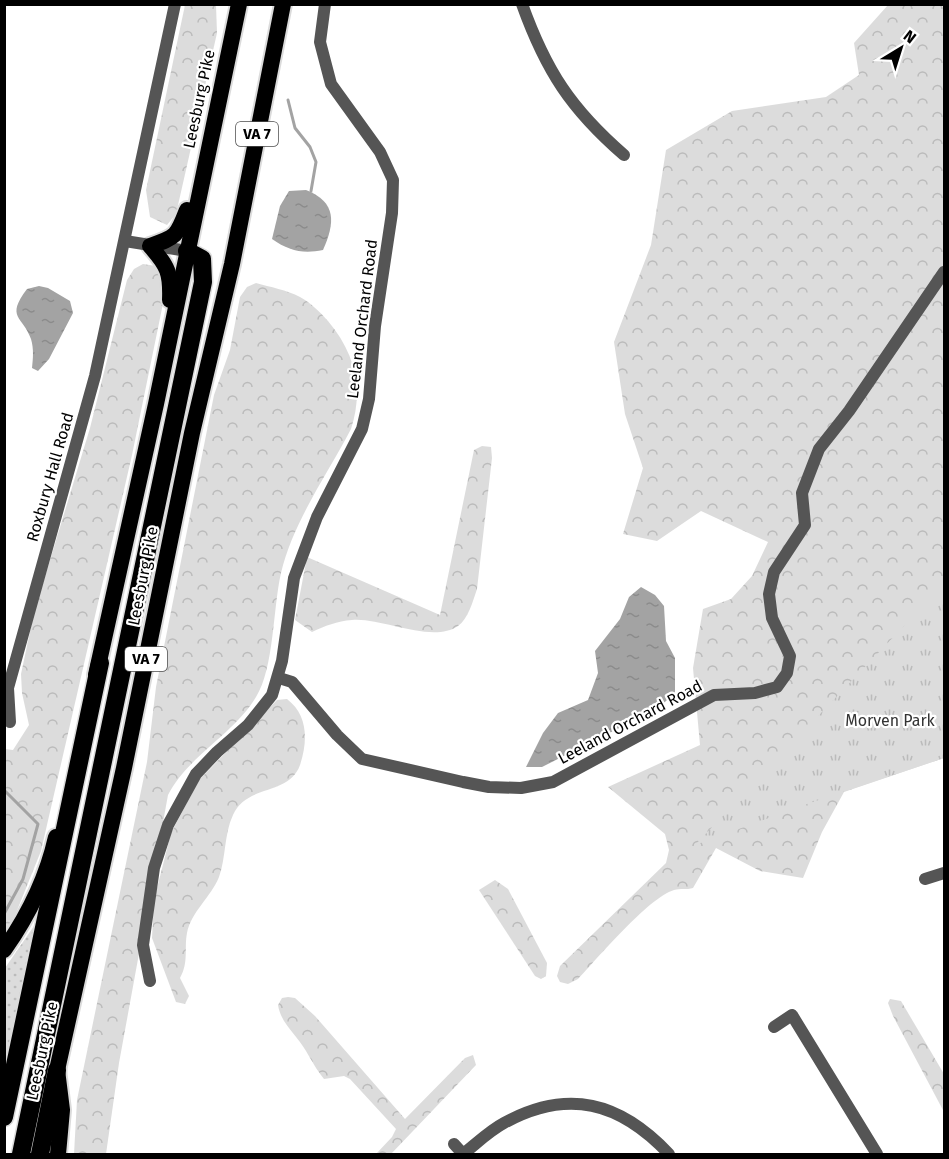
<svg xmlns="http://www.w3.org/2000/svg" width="949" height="1159" viewBox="0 0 949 1159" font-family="'Fira Sans',sans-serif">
<defs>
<pattern id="grass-dots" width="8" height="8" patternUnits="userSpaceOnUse" patternTransform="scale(1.5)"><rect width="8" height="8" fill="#dcdcdc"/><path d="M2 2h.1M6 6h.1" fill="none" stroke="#bbb" stroke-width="1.8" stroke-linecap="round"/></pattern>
<pattern id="forest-crowns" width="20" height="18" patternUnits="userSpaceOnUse" patternTransform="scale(1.5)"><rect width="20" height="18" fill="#dcdcdc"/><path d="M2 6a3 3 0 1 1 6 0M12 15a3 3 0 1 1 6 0" fill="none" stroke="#bbb"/></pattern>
<pattern id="park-tufts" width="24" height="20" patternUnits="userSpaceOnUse" patternTransform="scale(1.5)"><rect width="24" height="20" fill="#dcdcdc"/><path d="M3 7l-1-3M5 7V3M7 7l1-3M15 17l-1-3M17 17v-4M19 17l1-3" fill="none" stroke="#bbb"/></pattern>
<pattern id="water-ripples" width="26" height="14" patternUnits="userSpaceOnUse" patternTransform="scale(1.5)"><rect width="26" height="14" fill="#a3a3a3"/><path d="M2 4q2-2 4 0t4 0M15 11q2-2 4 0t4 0" fill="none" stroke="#8b8b8b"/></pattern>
</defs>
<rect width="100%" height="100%" fill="#fff"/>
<!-- grass -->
<path fill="url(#grass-dots)" d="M36 923 5 1068V968Z"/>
<!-- forest -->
<g fill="url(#forest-crowns)">
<path d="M185 5H216L217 33 176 214 167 225 150 217 146 190Z"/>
<path d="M888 5H944V758L844 792 822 832 803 878 760 871 716 848 693 888C687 890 680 888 674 890 648 898 598 958 578 979L568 984 560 982 557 976 560 966 666 863 669 850 665 834 608 787 700 745 693 668 703 609 731 599 752 576 768 542 701 511 657 541 623 534 643 468 625 414 614 342 651 245 666 150 732 111 826 97 859 75 854 43Z"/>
<path d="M143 264 156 266 167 284 132 455 41 851 16 913 5 932V749L13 750 29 725 22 693 21 674 34 613 90 428 127 280 134 269Z"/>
<path d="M256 283C270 287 287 290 300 297 310 302 321 313 328 321 355 353 364 389 351 429 327 475 293 522 281 573 273 607 274 669 256 697 234 734 188 756 168 795L119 1063 106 1154H74L77 1100 147 762 156 687 214 395 230 350 240 297 247 287Z"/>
<path d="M482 446 491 447 492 458 477 589C473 601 468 619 458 626 432 644 381 617 352 620 337 621 325 626 312 632L295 620 307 557 440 615 474 450Z"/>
<path d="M287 699C308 715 308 741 300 765 289 796 246 784 233 815 224 834 226 858 219 877 211 897 191 912 187 933 184 949 189 962 180 978L189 996 185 1004 176 1002 152 938 154 900 171 833 199 780 277 700Z"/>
<path d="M495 880 508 889 547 963 546 976 541 979 535 976 479 890Z"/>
<path d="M288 997 295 998 315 1016 405 1119 465 1058 473 1055 476 1065 391 1154H376L392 1137 396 1129 350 1079 344 1076 324 1079C316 1069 312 1061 306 1051 297 1035 281 1024 278 1005L282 998Z"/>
<path d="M890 999 901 1001 944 1074V1112L893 1016 888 1003Z"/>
</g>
<!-- park -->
<path fill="url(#park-tufts)" d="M944 584V758L804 805 695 845Z"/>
<!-- water -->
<g fill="url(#water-ripples)">
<path d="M306 190C337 202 335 223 323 250 303 254 289 251 272 239L280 206 289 191Z"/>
<path d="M39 286 48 288 70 301 73 313 49 359 38 371 32 368C33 359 34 349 31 339 23 316 5 318 27 289Z"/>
<path d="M641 587 655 595 664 606 666 641 675 658V693L657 709 542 767H526L543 733 558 713 588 700 598 673 595 651 620 619 629 597Z"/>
</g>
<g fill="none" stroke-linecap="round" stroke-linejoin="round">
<!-- stream -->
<g stroke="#a3a3a3" stroke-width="3">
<path d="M288 100 295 128 310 147 316 162 311 191"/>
<path d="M4 790 38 824 23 879 4 914"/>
</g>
<!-- trunk casing -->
<g stroke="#dbdbdb" stroke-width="20">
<g id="trunk">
<path d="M170 300C171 273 168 266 150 246 177 237 177 236 187 210"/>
<path d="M96 675 156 404 239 4"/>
<path d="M4 950C28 916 47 877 56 837"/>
<path d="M58 1154 62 1110 57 1070 124 768 192 433 232 264 283 4"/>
</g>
</g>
<!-- motorway casing -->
<g stroke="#dbdbdb" stroke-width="21">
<g id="motorway">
<path d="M4 1117 100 663"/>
<path d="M21 1154 203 282 202 259 187 251"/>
<path d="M40 1154 57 1070"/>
</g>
</g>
<!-- minor -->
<g stroke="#555" stroke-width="12">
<path d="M522 4C546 71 571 109 624 155"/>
<path d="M125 241 187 251"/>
<path d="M279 678 292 682 337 735 362 759 463 782 489 787 521 788 553 782 714 695 755 693 777 687 787 673 790 656 772 618 769 594 774 572 805 525 802 493 819 449 849 411 944 272"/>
<path d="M10 722 8 688 95 376 175 4"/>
<path d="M925 879 944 873"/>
<path d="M150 981 143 945 154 868 168 825 196 774 217 752 248 725 272 695 282 661 294 578 317 517 362 429 369 399 375 326 392 213 393 180 380 152 331 84 320 42 325 4"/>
<path d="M774 1027 792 1015 877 1154"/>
<path d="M454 1144 463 1154C476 1144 489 1131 504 1123 568 1088 620 1102 669 1154"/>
</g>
<!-- trunk -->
<use href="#trunk" stroke="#000" stroke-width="16"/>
<!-- motorway -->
<use href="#motorway" stroke="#000" stroke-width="18"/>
</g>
<g text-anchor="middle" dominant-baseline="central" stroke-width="4.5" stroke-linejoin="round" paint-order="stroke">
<!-- shield labels -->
<g fill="#fff" stroke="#4c4c4c" stroke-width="1.5">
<rect x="236" y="122" width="42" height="24" rx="4.5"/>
<rect x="125" y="647" width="42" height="24" rx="4.5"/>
</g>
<g font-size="15" font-weight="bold" fill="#000">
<text x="257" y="134">VA 7</text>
<text x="146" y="659">VA 7</text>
</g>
<!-- street labels -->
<g font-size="16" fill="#000" stroke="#fff">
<text transform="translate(199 99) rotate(-78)">Leesburg Pike</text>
<text transform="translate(362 319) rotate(-83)">Leeland Orchard Road</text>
<text transform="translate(50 477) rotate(-74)">Roxbury Hall Road</text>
<text transform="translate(143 576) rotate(-79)">Leesburg Pike</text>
<text transform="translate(630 722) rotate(-28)">Leeland Orchard Road</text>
<text transform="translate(42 1051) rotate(-78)">Leesburg Pike</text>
</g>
<!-- park labels -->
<g font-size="16" fill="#333" stroke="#fff">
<text x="890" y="720">Morven Park</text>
</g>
</g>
<!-- border -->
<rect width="949" height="1159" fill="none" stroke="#000000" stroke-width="12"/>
<!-- north arrow -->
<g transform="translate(901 48) rotate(38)" stroke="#ffffff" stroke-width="4.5" paint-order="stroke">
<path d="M0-4.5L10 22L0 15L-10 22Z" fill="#000000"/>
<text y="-9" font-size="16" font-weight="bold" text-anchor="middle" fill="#000000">N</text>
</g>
</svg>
